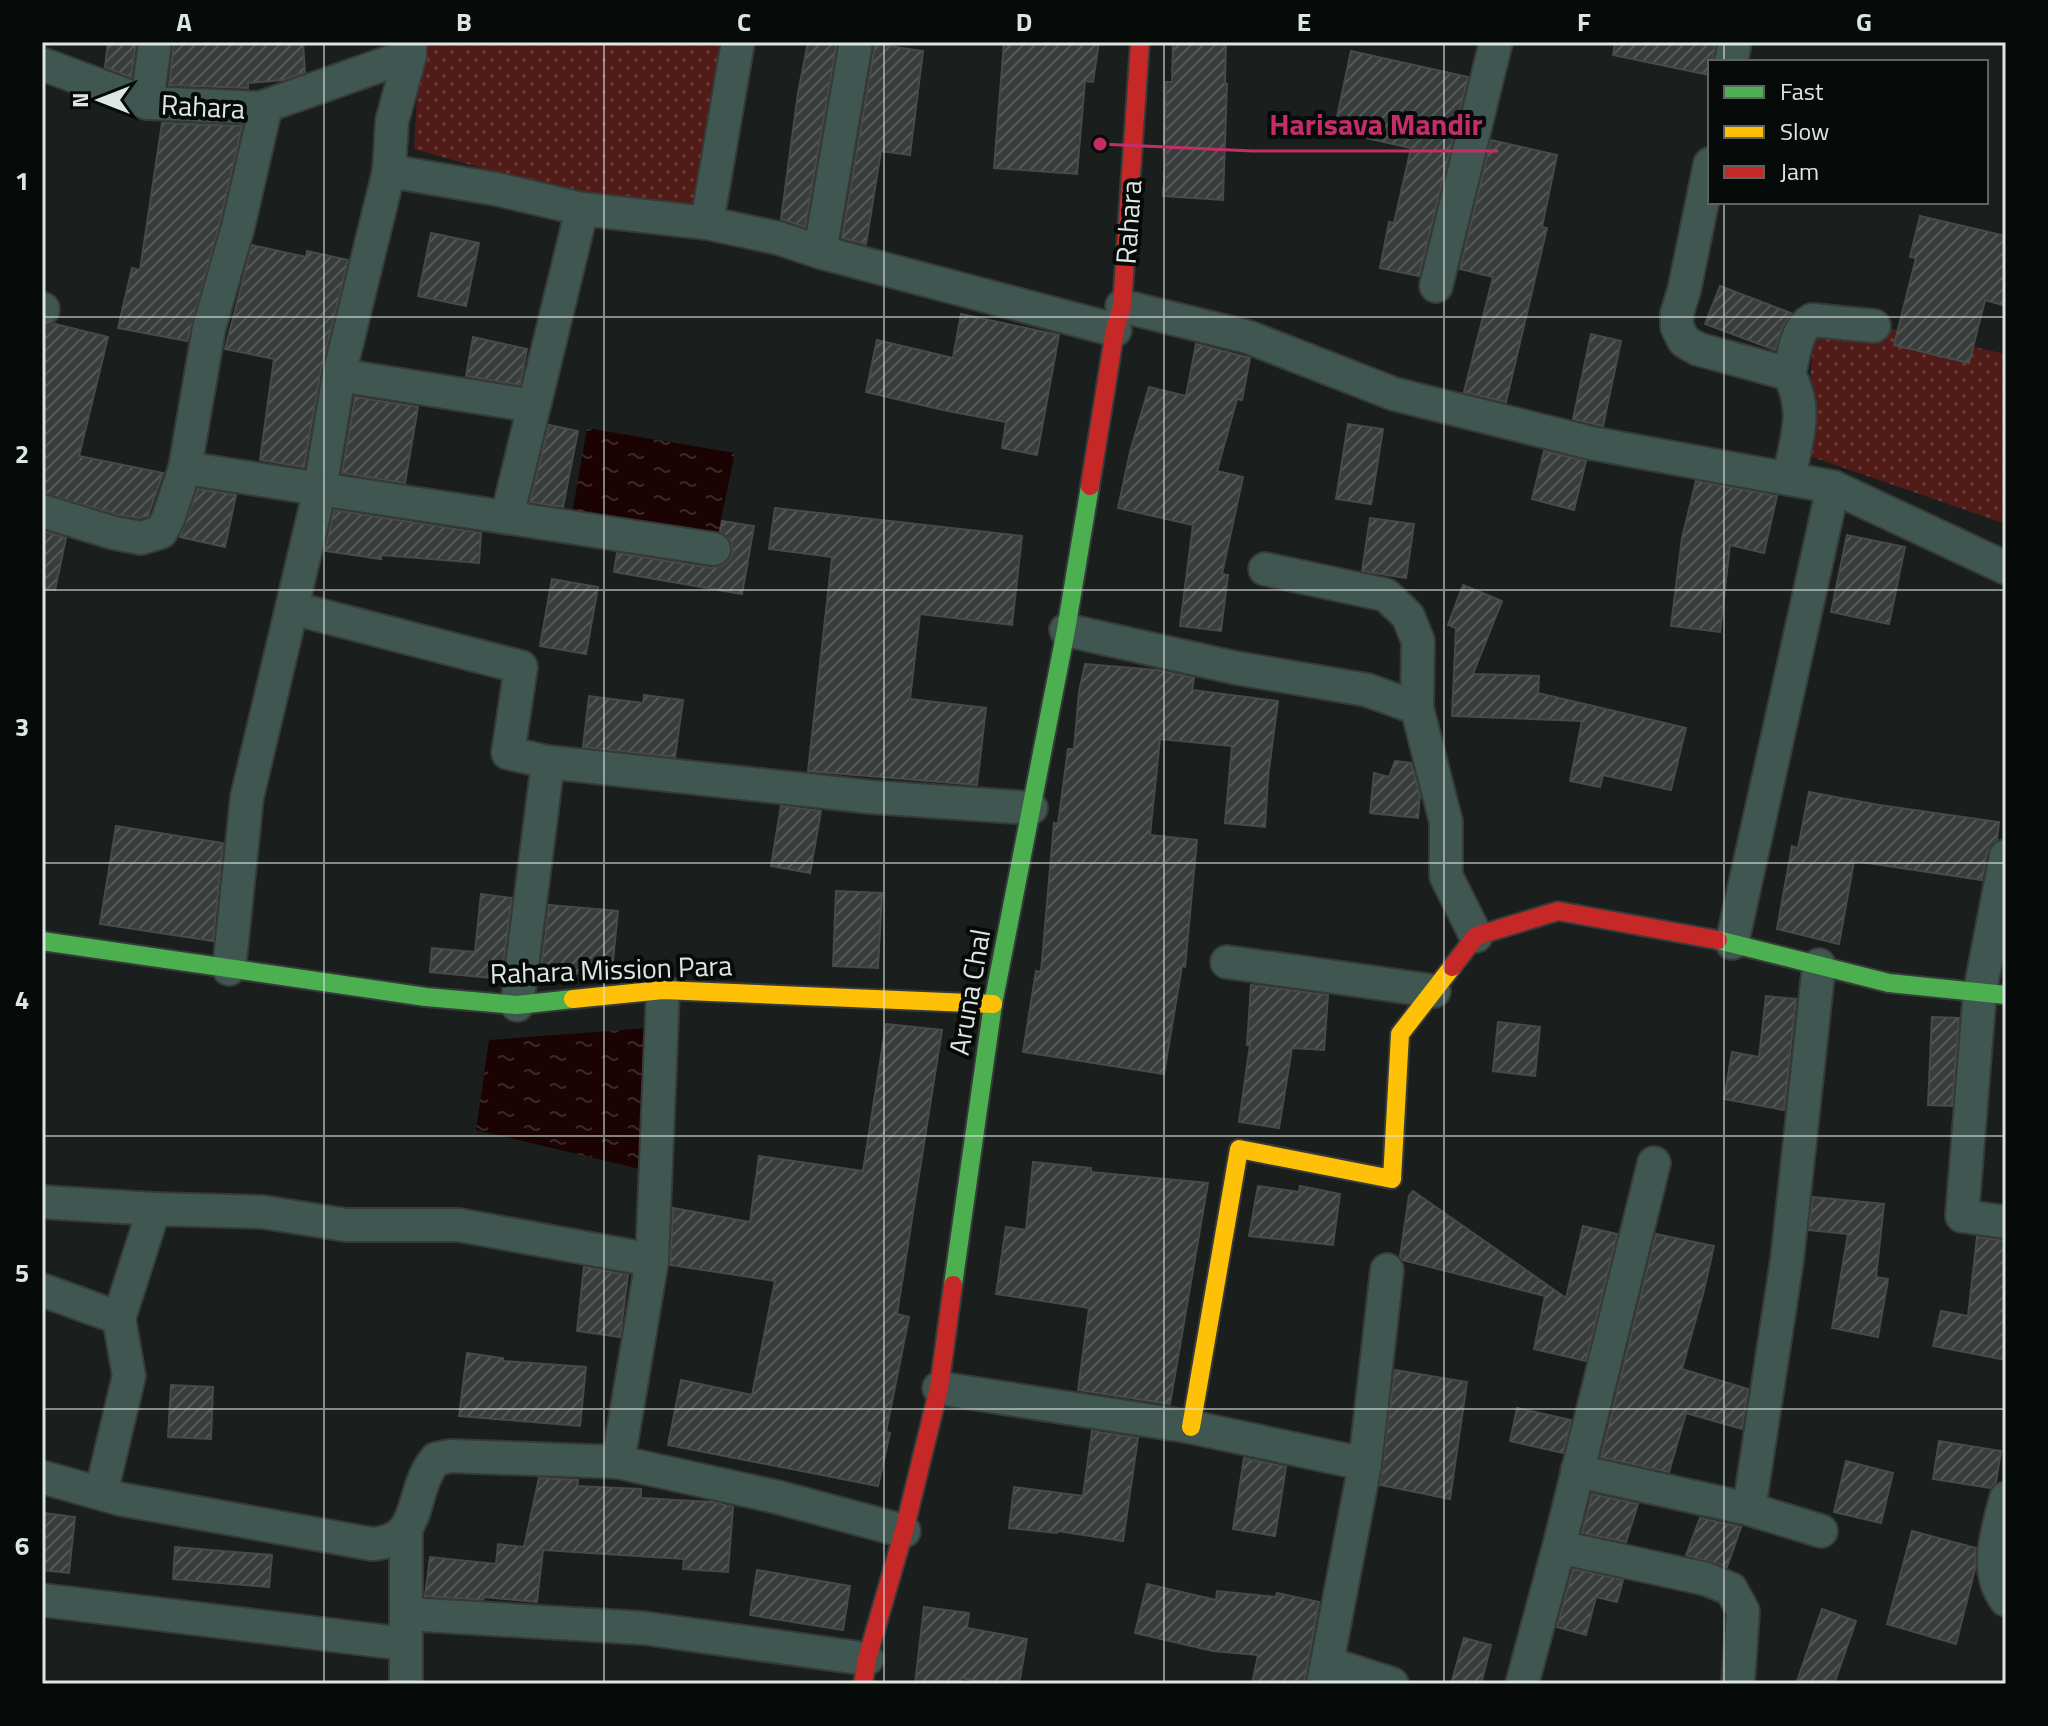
<svg xmlns="http://www.w3.org/2000/svg" width="2048" height="1726" viewBox="0 0 2048 1726" font-family="'Titillium Web',sans-serif">
<defs>
<pattern id="park-dots" width="8" height="8" patternUnits="userSpaceOnUse" patternTransform="scale(2)"><rect width="8" height="8" fill="#511c18"/><path d="M2 2h.1M6 6h.1" fill="none" stroke="#6a3d39" stroke-width="1.8" stroke-linecap="round"/></pattern>
<pattern id="water-ripples" width="26" height="14" patternUnits="userSpaceOnUse" patternTransform="scale(2)"><rect width="26" height="14" fill="#1b0303"/><path d="M2 4q2-2 4 0t4 0M15 11q2-2 4 0t4 0" fill="none" stroke="#3c2828"/></pattern>
<pattern id="building-hatch" width="6" height="6" patternUnits="userSpaceOnUse" patternTransform="scale(2)"><rect width="6" height="6" fill="#383c3b"/><path d="M-1 1l2-2M0 6l6-6M5 7l2-2" fill="none" stroke="#545857"/></pattern>
</defs>
<rect width="100%" height="100%" fill="#1a1f1e"/>
<!-- park -->
<g fill="url(#park-dots)">
<path d="M420 42H725L698 211 579 196 414 149Z"/>
<path d="M1801 309 2006 354V524L1804 454 1813 348Z"/>
</g>
<!-- water -->
<g fill="url(#water-ripples)">
<path d="M587 428 735 453 716 543 571 520Z"/>
<path d="M661 1027 644 1170 476 1130 489 1040Z"/>
</g>
<!-- building -->
<g fill="url(#building-hatch)" stroke="#464b4a" stroke-width="2">
<path d="M108 42H136L131 77 105 67Z"/>
<path d="M174 42H303L305 72 283 80 248 83V88L169 85Z"/>
<path d="M808 42H837L805 227 781 219 798 93Z"/>
<path d="M1004 42H1099L1093 82 1085 81 1077 174 994 168Z"/>
<path d="M1173 42H1226L1225 84H1227L1223 200 1163 196 1166 150H1164L1166 82H1172Z"/>
<path d="M1615 42H1716L1709 75 1613 55Z"/>
<path d="M875 44 923 51 910 155 881 151 866 244 842 238Z"/>
<path d="M1351 51 1468 77 1419 276 1380 268 1389 222 1394 223 1411 148 1334 131Z"/>
<path d="M162 123 242 126 220 222 187 341 118 328 132 268 140 270Z"/>
<path d="M1491 140 1557 155 1542 227 1547 228 1506 402 1464 392 1493 277 1460 269Z"/>
<path d="M1920 216 2006 236V306L1985 300 1969 363 1894 345 1916 258 1910 257Z"/>
<path d="M431 233 479 243 466 306 418 296Z"/>
<path d="M252 245 306 257 307 251 348 260 321 370 304 467 260 460 274 359 225 349Z"/>
<path d="M1720 286 1791 313 1782 328 1775 350 1705 324Z"/>
<path d="M961 314 1059 335 1037 455 1002 448 1006 422 943 410 866 392 877 340 953 358Z"/>
<path d="M55 324 108 337 79 456 163 473 148 516 140 518 119 515 42 493V328Z"/>
<path d="M1591 334 1621 341 1603 426 1573 419Z"/>
<path d="M473 337 527 349 520 385 466 376Z"/>
<path d="M1196 344 1250 358 1242 400 1237 399 1217 471 1243 477 1222 574 1228 575 1221 631 1180 626 1193 525 1118 508 1130 452 1149 387 1186 396Z"/>
<path d="M355 397 418 407 405 483 342 473Z"/>
<path d="M1348 424 1383 429 1371 504 1336 499Z"/>
<path d="M549 425 578 431 563 507 530 502Z"/>
<path d="M1544 451 1586 461 1574 510 1532 499Z"/>
<path d="M1696 481 1777 496 1764 553 1730 545 1720 632 1671 626 1682 538Z"/>
<path d="M198 489 236 495 225 547 180 537Z"/>
<path d="M775 508 1022 536 1012 625 920 614 910 699 986 708 977 785 808 771 832 557 769 549Z"/>
<path d="M334 510 481 533 479 563 381 555V559L325 551Z"/>
<path d="M1370 518 1414 524 1406 578 1362 571Z"/>
<path d="M722 521 754 526 742 594 614 572 617 553 711 568 722 566 729 560 733 551 731 541 720 532Z"/>
<path d="M42 531 66 538 55 590 42 589Z"/>
<path d="M1847 535 1905 547 1889 624 1831 612Z"/>
<path d="M552 579 598 587 586 654 540 646Z"/>
<path d="M1463 585 1502 601 1473 674 1539 676 1538 693 1686 728 1671 790 1603 775 1600 787 1570 781 1582 721 1452 716 1456 628 1448 625Z"/>
<path d="M1085 664 1157 670 1194 678 1192 690 1278 701 1268 777 1265 827 1225 823 1232 746 1160 739 1150 835 1197 840 1185 967 1182 966 1164 1074 1023 1052 1036 971 1041 972 1054 823 1058 824 1068 749H1074L1079 692Z"/>
<path d="M644 695 683 700 675 757 583 747 589 696 643 703Z"/>
<path d="M1395 761 1411 763 1420 795 1418 818 1370 813 1374 773 1389 777Z"/>
<path d="M1809 792 1879 805 1999 822 1997 840 1987 852 1982 880 1854 861 1839 944 1777 929 1792 846 1798 848Z"/>
<path d="M781 806 821 811 810 873 771 866Z"/>
<path d="M116 826 223 843 213 941 100 924Z"/>
<path d="M836 891 882 893 878 968 833 966Z"/>
<path d="M481 894 512 898 501 979 430 972 432 948 475 952Z"/>
<path d="M549 905 618 911 612 970 540 977Z"/>
<path d="M1251 985 1328 995 1324 1050 1292 1048 1279 1128 1239 1122 1250 1045H1247Z"/>
<path d="M1766 996 1796 999 1784 1110 1724 1099 1732 1052 1759 1057Z"/>
<path d="M1932 1017 1959 1018 1952 1106 1928 1105Z"/>
<path d="M1498 1022 1540 1027 1535 1076 1493 1071Z"/>
<path d="M886 1024 942 1030 897 1314 909 1317 886 1432 890 1433 878 1486 668 1445 681 1380 752 1395 775 1281 670 1265 673 1208 750 1222 759 1156 863 1171Z"/>
<path d="M1033 1162 1091 1168V1172L1208 1183 1170 1404 1078 1390 1089 1308 996 1294 1006 1227 1026 1230Z"/>
<path d="M1258 1186 1299 1192 1300 1186 1340 1194 1333 1245 1249 1236Z"/>
<path d="M1413 1191 1566 1298 1583 1226 1617 1234 1586 1361 1534 1349 1545 1296 1402 1260 1400 1256 1409 1196Z"/>
<path d="M1813 1197 1884 1204 1876 1277 1888 1279 1878 1337 1832 1328 1848 1234 1809 1230Z"/>
<path d="M1656 1234 1714 1246 1703 1294 1682 1369 1748 1389 1742 1429 1686 1413 1669 1472 1601 1457Z"/>
<path d="M1977 1237 2006 1241V1360L1933 1346 1941 1311 1968 1316Z"/>
<path d="M584 1267 628 1275 620 1337 577 1331Z"/>
<path d="M467 1353 503 1358V1361L586 1367 580 1426 459 1416Z"/>
<path d="M1395 1370 1467 1382 1450 1499 1380 1485Z"/>
<path d="M171 1385 213 1387 211 1439 168 1437Z"/>
<path d="M1517 1408 1571 1420 1563 1453 1510 1441Z"/>
<path d="M1092 1431 1138 1438 1123 1541 1058 1531 1057 1533 1009 1528 1014 1487 1083 1496Z"/>
<path d="M1939 1441 2001 1451 1996 1482 1990 1488 1933 1479Z"/>
<path d="M1244 1458 1286 1467 1275 1536 1233 1529Z"/>
<path d="M1846 1461 1893 1473 1881 1523 1834 1512Z"/>
<path d="M539 1478 578 1480 577 1486 641 1489V1498L713 1502 733 1507 728 1572 683 1569 684 1559 543 1550 537 1602 484 1597 483 1600 425 1596 430 1557 496 1564 498 1544 524 1547Z"/>
<path d="M1592 1494 1638 1504 1626 1542 1582 1533Z"/>
<path d="M44 1513 75 1517 69 1573 42 1570Z"/>
<path d="M1700 1518 1741 1527 1727 1567 1686 1555Z"/>
<path d="M1912 1531 1976 1548 1975 1569 1956 1644 1887 1624Z"/>
<path d="M175 1547 272 1555 269 1587 173 1579Z"/>
<path d="M1573 1569 1623 1580 1617 1602 1596 1597 1586 1635 1557 1627Z"/>
<path d="M757 1570 850 1586 843 1630 750 1615Z"/>
<path d="M1147 1584 1216 1600 1217 1591 1276 1597 1277 1593 1319 1602 1304 1684H1252L1258 1655 1213 1651 1135 1633Z"/>
<path d="M924 1607 969 1613 967 1628 1027 1639 1019 1684H995L961 1678 960 1684H915Z"/>
<path d="M1822 1609 1856 1621 1834 1684H1796Z"/>
<path d="M1464 1638 1491 1645 1481 1684H1451Z"/>
</g>
<g fill="none" stroke-linecap="round" stroke-linejoin="round">
<!-- street casing -->
<g stroke="#363a39" stroke-width="36">
<g id="street">
<path d="M410 42V55L392 121 389 171 496 189 582 209 707 223 778 238 820 252 1115 330"/>
<path d="M1731 62 1735 42"/>
<path d="M42 64 147 103 260 108 410 55"/>
<path d="M147 103 155 42"/>
<path d="M1710 164 1684 291 1677 313V327L1684 341 1698 349 1789 374C1809 412 1796 438 1789 479"/>
<path d="M389 171 339 375 320 489 714 549"/>
<path d="M707 223 738 42"/>
<path d="M820 252 856 42"/>
<path d="M1436 286 1496 42"/>
<path d="M1122 306 1248 337 1394 394 1591 443 1833 487 2006 568"/>
<path d="M42 309H43"/>
<path d="M1789 374C1794 357 1795 329 1812 320L1874 326"/>
<path d="M339 375 533 406"/>
<path d="M185 468 320 489 247 797 229 969"/>
<path d="M42 511 114 533 141 538 161 532 168 519 185 468 209 328 238 227 266 106"/>
<path d="M507 517 582 209"/>
<path d="M1265 569 1386 595 1408 616 1418 641 1417 708"/>
<path d="M292 608 521 667 508 753 548 762 871 797 1031 808"/>
<path d="M1066 630 1236 668 1367 690 1417 708 1446 822V876L1476 936"/>
<path d="M2006 856 1980 991 1962 1216 2006 1222"/>
<path d="M1732 943 1833 487"/>
<path d="M1227 962 1434 991"/>
<path d="M517 1005 548 762"/>
<path d="M42 1202 154 1209 263 1212 346 1225H459L652 1260"/>
<path d="M42 1290 119 1318"/>
<path d="M939 1388 1191 1427 1365 1464 1387 1270"/>
<path d="M618 1462 652 1260 663 990"/>
<path d="M1577 1471 1749 1509 1821 1531"/>
<path d="M42 1477 120 1499 372 1544C425 1541 408 1492 436 1459L451 1456 618 1462 777 1497 904 1531"/>
<path d="M101 1493 129 1376 119 1318 154 1209"/>
<path d="M2006 1498C1998 1531 1983 1570 2006 1600"/>
<path d="M1749 1509 1787 1260 1819 965"/>
<path d="M406 1532V1684"/>
<path d="M1559 1547 1706 1579 1731 1589 1743 1611 1738 1684"/>
<path d="M42 1600 406 1644"/>
<path d="M406 1614 643 1628 867 1659"/>
<path d="M1327 1663 1392 1684"/>
<path d="M1323 1684 1365 1464"/>
<path d="M1522 1684 1559 1547 1654 1163"/>
</g>
</g>
<!-- fast casing -->
<g stroke="#363a39" stroke-width="22">
<g id="fast">
<path d="M1718 940 1889 983 2006 995"/>
<path d="M42 941 426 997 517 1005 573 999"/>
<path d="M953 1285 993 1004 1066 630 1090 486"/>
</g>
</g>
<!-- slow casing -->
<g stroke="#363a39" stroke-width="22">
<g id="slow">
<path d="M573 999 663 990 993 1004"/>
<path d="M1191 1427 1239 1149 1392 1179 1400 1034 1452 967"/>
</g>
</g>
<!-- jam casing -->
<g stroke="#363a39" stroke-width="22">
<g id="jam">
<path d="M1090 486 1115 330 1122 306 1140 42"/>
<path d="M1452 967 1476 936 1558 911 1718 940"/>
<path d="M863 1684 867 1659 904 1531 939 1388 953 1285"/>
</g>
</g>
<!-- street -->
<use href="#street" stroke="#405650" stroke-width="32"/>
<!-- fast -->
<use href="#fast" stroke="#4caf50" stroke-width="18"/>
<!-- slow -->
<use href="#slow" stroke="#ffc107" stroke-width="18"/>
<!-- jam -->
<use href="#jam" stroke="#c62828" stroke-width="18"/>
</g>
<!-- grid -->
<path fill="none" stroke="#dee6e3" stroke-width="2" stroke-opacity="0.55" d="M324 42V1684M604 42V1684M884 42V1684M1164 42V1684M1444 42V1684M1724 42V62M1724 202V1684M42 317H2006M42 590H2006M42 863H2006M42 1136H2006M42 1409H2006"/>
<g text-anchor="middle" dominant-baseline="central" stroke-width="8" stroke-linejoin="round" paint-order="stroke">
<!-- street labels -->
<g font-size="28" fill="#dee6e3" stroke="#060b09">
<text transform="translate(203 106) rotate(3)">Rahara</text>
<text transform="translate(1128 222) rotate(-86)">Rahara</text>
<text transform="translate(611 969) rotate(-2)">Rahara Mission Para</text>
<text transform="translate(969 992) rotate(-80)">Aruna Chal</text>
</g>
</g>
<!-- callouts -->
<path fill="none" stroke="#c52d69" stroke-width="3" d="M1100 144L1253 151H1498"/>
<circle fill="#c52d69" stroke="#060b09" stroke-width="3" cx="1100" cy="144" r="8"/>
<g font-size="30" text-anchor="middle" font-weight="bold" fill="#c52d69" stroke="#060b09" stroke-width="8" stroke-linejoin="round" paint-order="stroke">
<text x="1376" y="135">Harisava Mandir</text>
</g>
<!-- border -->
<rect width="2048" height="1726" fill="none" stroke="#060b09" stroke-width="88"/>
<!-- legend -->
<rect x="1708" y="60" width="280" height="144" fill="#060b09" stroke="#5c6360" stroke-width="2"/>
<rect x="1724" y="86" width="40" height="12" fill="#4caf50" stroke="#5c6360" stroke-width="2"/>
<text x="1780" y="100" font-size="24" fill="#dee6e3">Fast</text>
<rect x="1724" y="126" width="40" height="12" fill="#ffc107" stroke="#5c6360" stroke-width="2"/>
<text x="1780" y="140" font-size="24" fill="#dee6e3">Slow</text>
<rect x="1724" y="166" width="40" height="12" fill="#c62828" stroke="#5c6360" stroke-width="2"/>
<text x="1780" y="180" font-size="24" fill="#dee6e3">Jam</text>
<!-- north arrow -->
<g transform="translate(100 100) rotate(270)" stroke="#060b09" stroke-width="6" paint-order="stroke">
<path d="M0-6L14 30L0 20L-14 30Z" fill="#dee6e3"/>
<text y="-12" font-size="22" font-weight="bold" text-anchor="middle" fill="#dee6e3">N</text>
</g>
<rect x="44" y="44" width="1960" height="1638" fill="none" stroke="#dee6e3" stroke-width="3"/>
<g font-size="26" text-anchor="middle" font-weight="bold" fill="#dee6e3">
<text x="184" y="31">A</text>
<text x="464" y="31">B</text>
<text x="744" y="31">C</text>
<text x="1024" y="31">D</text>
<text x="1304" y="31">E</text>
<text x="1584" y="31">F</text>
<text x="1864" y="31">G</text>
<text x="22" y="190">1</text>
<text x="22" y="463">2</text>
<text x="22" y="736">3</text>
<text x="22" y="1009">4</text>
<text x="22" y="1282">5</text>
<text x="22" y="1555">6</text>
</g>
</svg>
